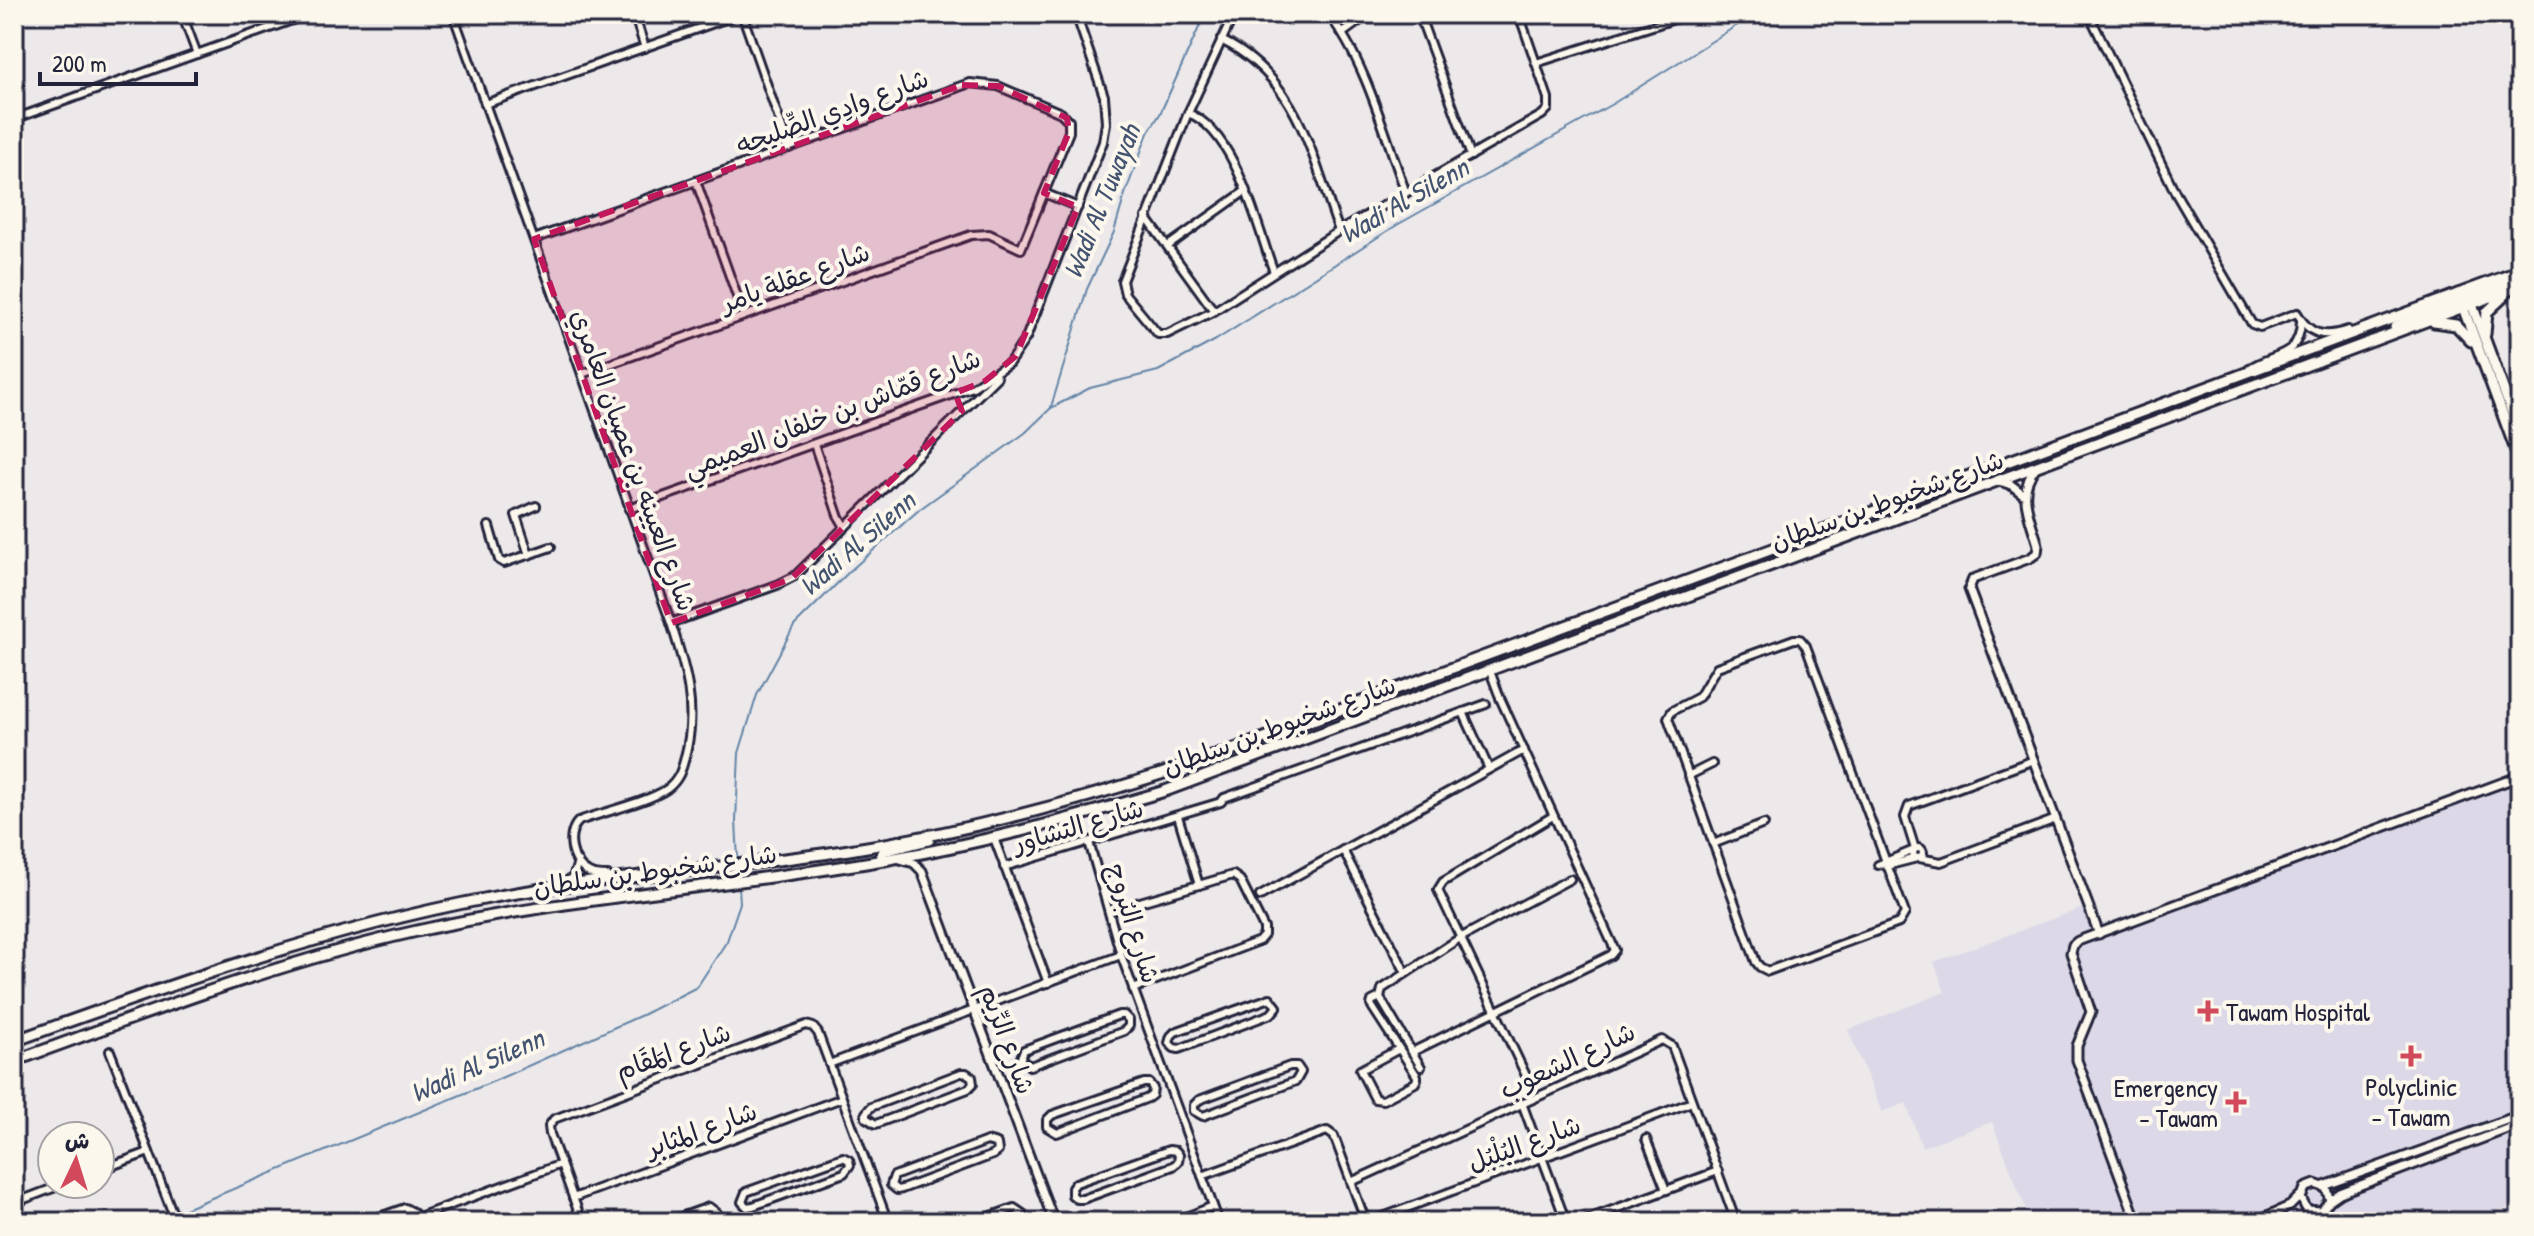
<svg xmlns="http://www.w3.org/2000/svg" width="2534" height="1236" viewBox="0 0 2534 1236" font-family="'Patrick Hand','Playpen Sans Arabic',sans-serif">
<rect width="100%" height="100%" fill="#ede9ea"/>
<filter id="ink" filterUnits="userSpaceOnUse"><feTurbulence type="fractalNoise" baseFrequency=".0125" numOctaves="2"/><feDisplacementMap in="SourceGraphic" scale="16" xChannelSelector="R" yChannelSelector="G"/><feConvolveMatrix kernelMatrix="1 2 1 2 8 2 1 2 1" color-interpolation-filters="sRGB"/></filter>
<g filter="url(#ink)">
<!-- built -->
<path fill="#dcd8e7" d="M2520 780V1203L2470 1222H2031L1992 1122 1922 1147 1906 1103 1882 1112 1848 1030 1945 992 1934 962 2085 907 2096 935Z"/>
<g fill="none" stroke-linecap="round" stroke-linejoin="round">
<!-- stream -->
<g stroke="#6384a6" stroke-width="2">
<path d="M1051 407 1087 289 1114 232 1125 194 1148 133 1160 114 1205 14"/>
<path d="M738 860 736 821 739 753 757 695 794 626 851 570 920 509 1025 433 1051 408 1090 388 1158 371 1216 340 1397 225 1614 103 1755 14"/>
<path d="M185 1209 492 1082 642 1015 697 987 727 941 740 903 739 887"/>
</g>
<!-- minor casing -->
<g stroke="#22223b" stroke-width="12">
<g id="minor">
<path d="M182 14 197 54"/>
<path d="M453 14 671 623C686 669 698 709 685 757 682 770 678 781 667 789 648 802 603 812 579 821 565 834 571 864 589 873 595 876 602 876 608 876"/>
<path d="M634 14 645 48"/>
<path d="M742 14 789 148"/>
<path d="M1234 14 1188 113 1122 281 1125 294 1158 334H1167L1214 311 1339 231 1542 115 1548 109V98L1519 14"/>
<path d="M1328 14C1365 58 1386 139 1406 193"/>
<path d="M1419 14 1471 156"/>
<path d="M2089 14 2176 194 2252 324 2260 327 2297 313C2310 336 2324 338 2348 330"/>
<path d="M1343 33 1369 14"/>
<path d="M1221 40C1299 78 1312 157 1339 231"/>
<path d="M1536 63 1690 14"/>
<path d="M485 104 739 14"/>
<path d="M1188 113C1236 131 1257 227 1274 272"/>
<path d="M14 119 309 14"/>
<path d="M696 181 744 316"/>
<path d="M1044 193 1078 207"/>
<path d="M1146 217 1214 311"/>
<path d="M534 239 970 83 998 86 1061 113 1069 121V132L1021 249 989 234 971 235 582 374"/>
<path d="M1168 246 1244 192"/>
<path d="M2250 368C2275 352 2300 358 2301 321"/>
<path d="M814 444 838 515 845 527"/>
<path d="M629 509 973 387 1009 363 1026 338 1103 142 1106 123 1104 96 1076 14"/>
<path d="M489 526 499 560 504 563 551 547"/>
<path d="M529 555 516 515 536 506"/>
<path d="M671 623 777 585 795 576 997 377"/>
<path d="M1794 639H1800L1806 646 1905 913 1899 923 1768 971 1760 967 1756 962 1668 718 1672 711 1699 697 1717 667Z"/>
<path d="M1490 671 1499 695"/>
<path d="M1463 712 1489 769"/>
<path d="M1688 776 1712 764"/>
<path d="M1178 816 1199 885"/>
<path d="M994 838 1048 983"/>
<path d="M1089 842 1121 955 1219 1222"/>
<path d="M1713 844 1764 824"/>
<circle cx="1918" cy="853" r="5"/>
<path d="M1915 849 1905 817 1909 806 2034 760"/>
<path d="M1343 850 1406 973"/>
<path d="M1919 858 1941 862 2056 819"/>
<path d="M1878 865 1914 850"/>
<path d="M1886 866 1917 858"/>
<path d="M1004 867 1221 802 1224 798 1486 704"/>
<path d="M562 883 573 878 578 862"/>
<path d="M1260 896 1524 750"/>
<path d="M1109 911 1233 875 1240 880 1264 928V935L1259 941 1133 989"/>
<path d="M1380 997 1372 1001 1371 1005 1417 1076V1079L1415 1083 1383 1100 1375 1099 1360 1070 1399 1049"/>
<path d="M1270 998 1277 1007 1271 1014 1179 1049 1174 1048 1169 1043 1171 1036 1175 1032Z"/>
<path d="M1119 1015H1124L1129 1020V1026L1124 1031 1030 1066 1020 1060 1024 1050Z"/>
<path d="M110 1051 176 1222"/>
<path d="M1412 1052 1611 955 1615 950 1500 698"/>
<path d="M829 1064 1121 955"/>
<path d="M1290 1066H1297L1301 1072 1296 1081 1203 1116 1194 1111V1105L1199 1100Z"/>
<path d="M1421 1067 1380 998 1382 989 1460 938 1570 879"/>
<path d="M961 1073H966L972 1077 973 1084 968 1089 876 1124 866 1118V1113L871 1107Z"/>
<path d="M1529 1082 1438 890 1443 882 1553 816"/>
<path d="M1144 1083H1149L1153 1088 1152 1095 1148 1098 1057 1133 1047 1127V1120L1052 1115Z"/>
<path d="M1522 1103 1566 1222"/>
<path d="M1646 1139 1666 1190"/>
<path d="M987 1141 997 1144 998 1151 993 1155 902 1189 897 1190 891 1185 894 1176Z"/>
<path d="M1169 1150 1176 1151 1179 1155 1178 1162 1173 1166 1083 1199H1077L1072 1195V1188L1076 1183Z"/>
<path d="M843 1157 849 1160 850 1165 844 1173 753 1206 747 1207 742 1202 746 1192Z"/>
<path d="M100 1170 149 1152"/>
<path d="M1202 1176 1327 1131 1334 1136 1366 1222"/>
<path d="M1351 1182 1662 1040 1672 1046 1736 1222"/>
<path d="M573 1198 842 1098"/>
<path d="M14 1203 64 1184"/>
<path d="M416 1218 561 1164"/>
<path d="M365 1222 405 1208 413 1212 417 1220"/>
<path d="M582 1222 550 1134 549 1126 554 1119 806 1025 813 1027 818 1033 888 1222"/>
<path d="M667 1222 709 1207 717 1213 714 1222"/>
<path d="M975 1222 1014 1208 1023 1214 1020 1222"/>
<path d="M1174 1222 1213 1206"/>
<path d="M1369 1222 1692 1102"/>
<path d="M1580 1222 1718 1171"/>
<path d="M1714 1222 1734 1215"/>
</g>
</g>
<!-- tertiary casing -->
<g stroke="#22223b" stroke-width="13">
<g id="tertiary">
<path d="M2036 467C2016 492 2030 517 2038 545L2037 553 2030 558 1973 579 1969 589 2099 934"/>
<path d="M1999 481 2010 484 2023 494"/>
<path d="M900 859 914 863 922 871 1054 1222"/>
<path d="M2324 1186 2520 1115"/>
<path d="M2330 1200 2326 1188 2315 1184 2305 1188 2301 1198 2307 1210 2321 1211 2330 1200 2340 1193 2520 1124"/>
<path d="M2137 1222 2077 1060V1046L2091 1012 2071 953 2073 945 2078 941 2520 776"/>
<path d="M2254 1222 2290 1206 2301 1195"/>
</g>
</g>
<!-- primary casing -->
<g stroke="#22223b" stroke-width="15">
<g id="primary">
<path d="M2458 294 2520 461"/>
<path d="M2466 301 2469 297 2520 279"/>
<path d="M2471 302 2520 434"/>
<path d="M2434 322 2456 325 2471 341"/>
<path d="M2395 327 2463 300"/>
<path d="M2485 334 2487 312 2504 296"/>
<path d="M885 860 881 856 884 851 929 840"/>
<path d="M14 1041C170 985 325 929 489 898 606 876 725 869 843 851 980 830 1112 793 1243 746L2520 271"/>
<path d="M14 1061C147 1013 279 962 417 931 572 896 732 887 889 859 983 843 1074 818 1165 791L2520 286"/>
</g>
</g>
<!-- minor -->
<use href="#minor" stroke="#fbf7ec" stroke-width="6"/>
<!-- tertiary -->
<use href="#tertiary" stroke="#fbf7ec" stroke-width="7"/>
<!-- primary -->
<use href="#primary" stroke="#fbf7ec" stroke-width="9"/>
</g>
</g>
<!-- marked area -->
<path fill="#c2185b" fill-opacity="0.2" stroke="#c2185b" stroke-width="6" stroke-dasharray="16 10" stroke-linejoin="round" d="M962 85 998 86 1067 118 1069 132 1044 193 1078 207 1016 356 985 381 955 393 962 411 791 579 671 623 534 239Z"/>
<!-- markers -->
<g fill="#d1495b" stroke="#fbf7ec" stroke-width="3">
<path d="M2204 999h8v8h8v8h-8v8h-8v-8h-8v-8h8z"/>
<path d="M2407 1044h8v8h8v8h-8v8h-8v-8h-8v-8h8z"/>
<path d="M2232 1090h8v8h8v8h-8v8h-8v-8h-8v-8h8z"/>
</g>
<g text-anchor="middle" dominant-baseline="central" stroke-width="8" stroke-linejoin="round" paint-order="stroke">
<!-- street labels -->
<g font-size="26" fill="#22223b" stroke="#fbf7ec">
<text transform="translate(832 111) rotate(-20)">شارع وادِي الصِّليحه</text>
<text transform="translate(795 277) rotate(-20)">شارع عقلة يامر</text>
<text transform="translate(832 413) rotate(-21)">شارع قمّاش بن خلفان العميمي</text>
<text transform="translate(634 460) rotate(70)">شارع العيينه بن عصيان العامري</text>
<text transform="translate(1887 500) rotate(-20)">شارع شخبوط بن سلطان</text>
<text transform="translate(1279 725) rotate(-20)">شارع شخبوط بن سلطان</text>
<text transform="translate(1078 825) rotate(-16)">شارع التشاور</text>
<text transform="translate(655 870) rotate(-8)">شارع شخبوط بن سلطان</text>
<text transform="translate(1134 923) rotate(73)">شارع البُروج</text>
<text transform="translate(1008 1039) rotate(70)">شارع الرِّيم</text>
<text transform="translate(673 1051) rotate(-20)">شارع المَقَام</text>
<text transform="translate(1567 1060) rotate(-25)">شارع الشعوب</text>
<text transform="translate(701 1129) rotate(-20)">شارع المثابر</text>
<text transform="translate(1524 1143) rotate(-20)">شارع البُلْبُل</text>
</g>
<!-- poi labels -->
<g font-size="26" fill="#22223b" stroke="#fbf7ec" text-anchor="start">
<text x="2226" y="1011">Tawam Hospital</text>
<text x="2411" y="1086" text-anchor="middle">Polyclinic<tspan x="2411" dy="30">- Tawam</tspan></text>
<text x="2218" y="1087" text-anchor="end">Emergency<tspan x="2218" dy="30">- Tawam</tspan></text>
</g>
<!-- water labels -->
<g font-size="28" font-style="italic" fill="#435370" stroke="#fbf7ec">
<text transform="translate(1404 200) rotate(-30)">Wadi Al Silenn</text>
<text transform="translate(1101 201) rotate(-68)">Wadi Al Tuwayah</text>
<text transform="translate(857 543) rotate(-41)">Wadi Al Silenn</text>
<text transform="translate(477 1065) rotate(-24)">Wadi Al Silenn</text>
</g>
</g>
<!-- margin -->
<rect width="2534" height="1236" fill="none" stroke="#fbf7ec" stroke-width="48"/>
<rect x="24" y="24" width="2486" height="1188" fill="none" stroke="#22223b" stroke-width="3" filter="url(#ink)"/>
<!-- north arrow -->
<g transform="translate(76 1160) rotate(4)"><circle r="38" fill="#fbf7ec" stroke="#a4a2a5" stroke-width="2"/>
<path d="M0-6L14 30L0 20L-14 30Z" fill="#d1495b"/>
<text y="-12" font-size="22" font-weight="bold" text-anchor="middle" fill="#22223b">ش</text>
</g>
<!-- scale -->
<path d="M40 72v12h156v-12" fill="none" stroke="#22223b" stroke-width="4"/>
<text x="52" y="72" font-size="24" fill="#22223b" stroke="#fbf7ec" stroke-width="6" paint-order="stroke">200 m</text>
</svg>
